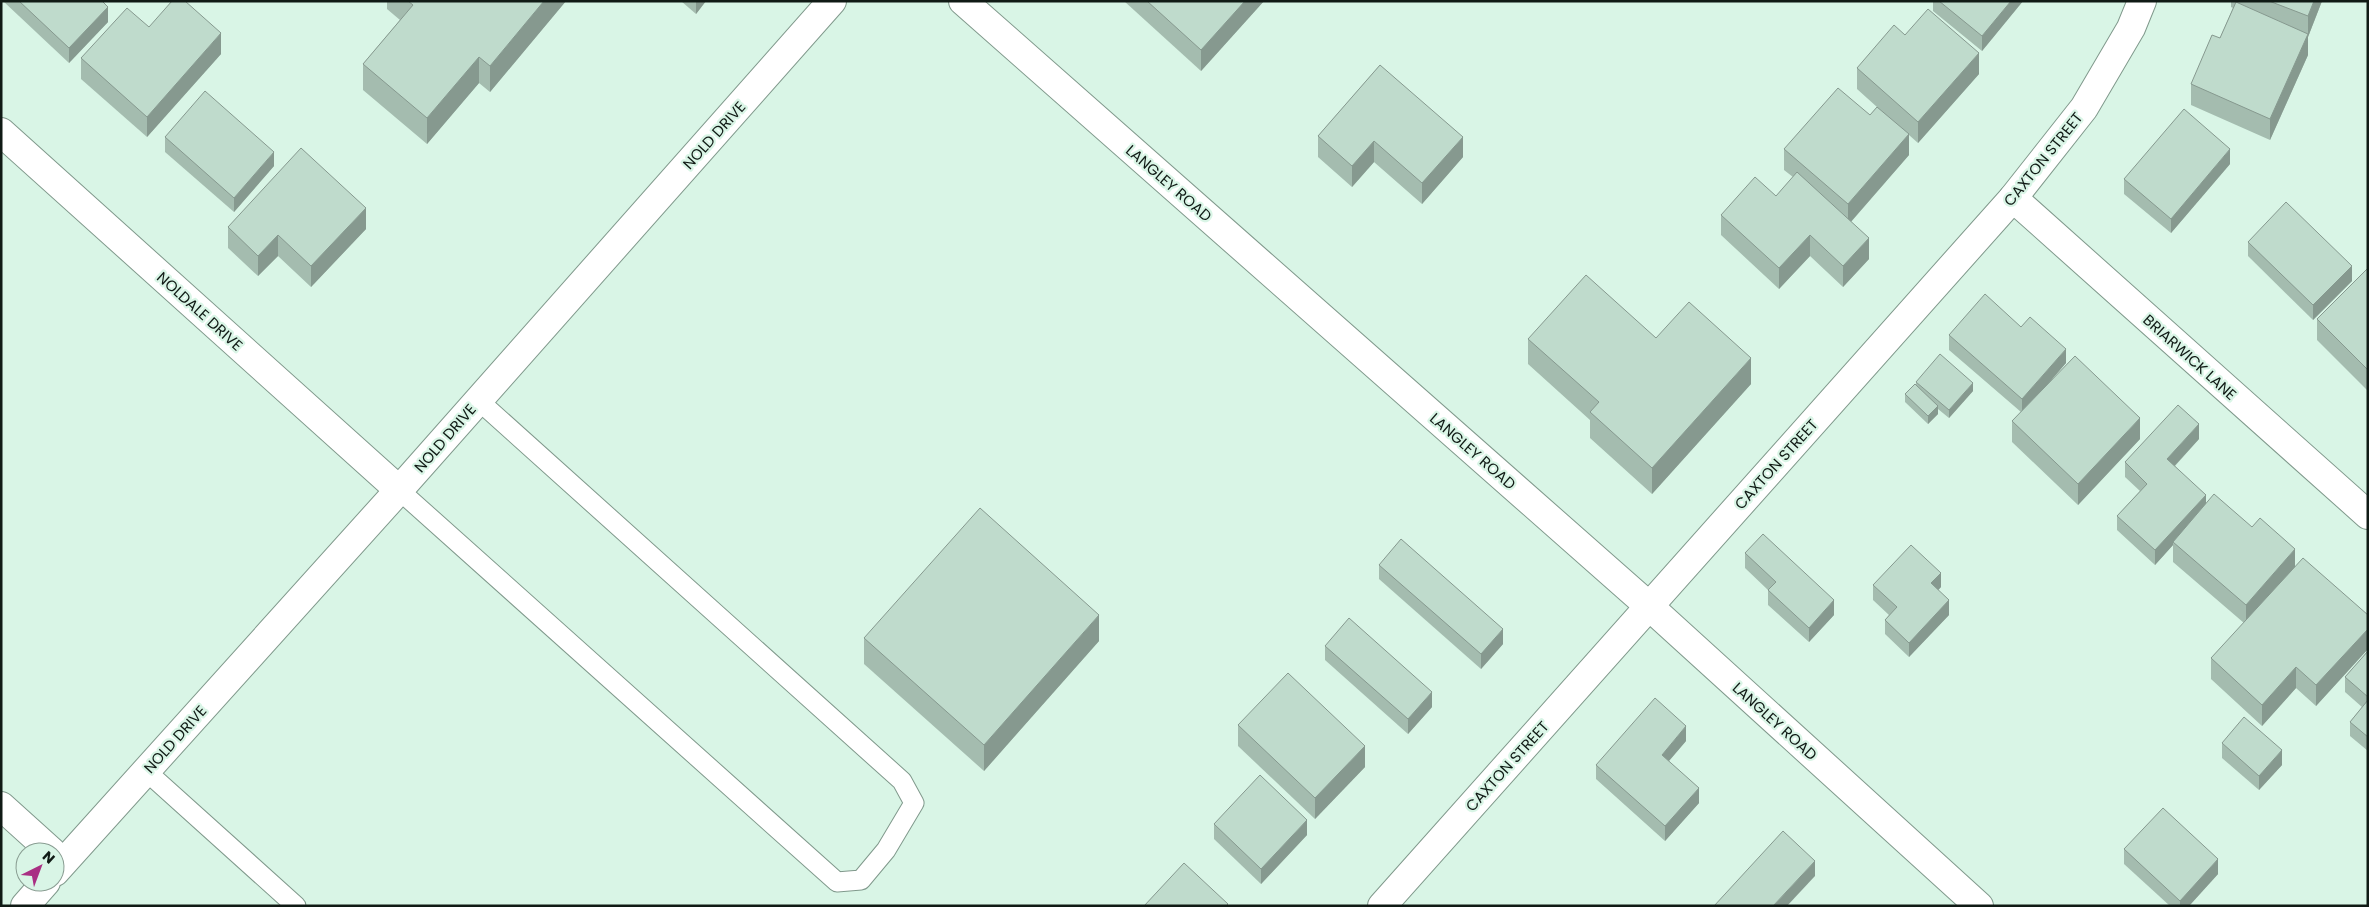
<svg xmlns="http://www.w3.org/2000/svg" width="2369" height="907" viewBox="0 0 2369 907" font-family="Poppins,sans-serif">
<rect width="100%" height="100%" fill="#d9f5e6"/>
<g fill="none" stroke-linecap="round" stroke-linejoin="round">
<!-- lane casing -->
<g stroke="#80998c" stroke-width="21">
<g id="lane">
<path d="M399 490 837 882 861 880 886 850 914 803 902 781 478 400"/>
<path d="M146 771 296 906"/>
</g>
</g>
<!-- street casing -->
<g stroke="#80998c" stroke-width="30">
<g id="street">
<path d="M1 132 399 490"/>
<path d="M2013 198 2368 515"/>
<path d="M1 806 52 852"/>
<path d="M55 872 399 490 832 1"/>
<path d="M25 906 46 882"/>
<path d="M1382 906 2013 198 2084 108 2131 28 2142 1"/>
</g>
</g>
<!-- secondary casing -->
<g stroke="#80998c" stroke-width="30">
<path id="secondary" d="M963 1 1650 607 1979 906"/>
</g>
<!-- lane -->
<use href="#lane" stroke="#fff" stroke-width="19"/>
<!-- street -->
<use href="#street" stroke="#fff" stroke-width="28"/>
<!-- secondary -->
<use href="#secondary" stroke="#fff" stroke-width="28"/>
</g>
<!-- wall -->
<g fill="#a4bcaf">
<path d="M3 1H102L108 22 69 63Z"/>
<path d="M387 1H566L490 92 479 83 427 144 363 90V64L400 20 387 9Z"/>
<path d="M681 1H706L696 14Z"/>
<path d="M1124 1H1264L1201 71Z"/>
<path d="M1933 1H2023L1982 51 1933 11Z"/>
<path d="M2231 1H2322L2308 37V55L2270 140 2191 105V84L2220 38 2233 8 2231 7Z"/>
<path d="M149 27 221 54 147 137 81 79V58Z"/>
<path d="M1905 35 1979 74 1918 143 1909 135V155L1851 222 1869 259 1843 287 1810 256 1779 289 1721 235V215L1776 196 1793 177 1784 170V149L1870 115 1877 107 1857 89V68Z"/>
<path d="M1380 65 1463 157 1422 204 1374 162 1352 187 1318 157V136Z"/>
<path d="M165 137 274 166 234 212 165 152Z"/>
<path d="M2230 164 2171 233 2124 194V179Z"/>
<path d="M228 227 366 229 311 287 278 256 258 276 228 248Z"/>
<path d="M2248 242 2352 281 2313 320 2248 256Z"/>
<path d="M2368 268V391L2317 340V319Z"/>
<path d="M2021 327 2066 363 2052 379 2140 439 2078 505 2012 442V421L2021 412 1949 350V335Z"/>
<path d="M1528 339 1751 384 1652 494 1590 438V420L1528 364Z"/>
<path d="M1916 382 1973 391 1949 418 1938 409V414L1928 424 1905 402V394L1916 385Z"/>
<path d="M2199 439 2175 466 2206 504 2295 566 2368 615V649L2316 706 2296 688 2262 726 2211 679V658L2244 623 2173 562V545L2155 565 2117 530V516L2140 491 2125 477V462Z"/>
<path d="M1745 553 1834 615 1809 642 1768 605V590L1745 568Z"/>
<path d="M1379 565 1503 644 1481 669 1379 579Z"/>
<path d="M1873 585 1941 587 1938 590 1949 615 1909 657 1885 634V620L1889 615 1873 600Z"/>
<path d="M864 638 1099 641 984 771 864 664Z"/>
<path d="M1325 646 1432 707 1408 734 1325 660Z"/>
<path d="M2368 651V751L2350 736V722L2362 707 2345 692V677Z"/>
<path d="M1238 725 1365 767 1315 819 1238 746Z"/>
<path d="M1686 741 1669 761 1699 803 1665 841 1596 779V765Z"/>
<path d="M2222 743 2282 765 2259 790 2222 758Z"/>
<path d="M1214 824 1307 835 1261 884 1214 839Z"/>
<path d="M2124 849 2218 874 2189 906H2170L2124 864Z"/>
</g>
<!-- shaded-wall -->
<g fill="#86998f">
<path d="M544 1H566L490 92V66Z"/>
<path d="M696 1H706L696 14Z"/>
<path d="M1245 1H1264L1201 71V50Z"/>
<path d="M2011 1H2023L1982 51V36Z"/>
<path d="M2314 1H2322L2308 37V16Z"/>
<path d="M108 7V22L69 63V48Z"/>
<path d="M221 33V54L147 137V117Z"/>
<path d="M2308 34V55L2270 140V119Z"/>
<path d="M1979 53V74L1918 143V122Z"/>
<path d="M479 57V83L427 144V118Z"/>
<path d="M1909 134V155L1848 225V204Z"/>
<path d="M1463 137V157L1422 204V183Z"/>
<path d="M1374 141V162L1352 187V166Z"/>
<path d="M2230 149V164L2171 233V219Z"/>
<path d="M274 152V166L234 212V198Z"/>
<path d="M366 208V229L311 287V266Z"/>
<path d="M278 235V256L258 276V256Z"/>
<path d="M1810 235V256L1779 289V268Z"/>
<path d="M1869 238V259L1843 287V266Z"/>
<path d="M2352 266V281L2313 320V305Z"/>
<path d="M2066 349V363L2022 414V399Z"/>
<path d="M1751 358V384L1652 494V468Z"/>
<path d="M1973 383V391L1949 418V410Z"/>
<path d="M1938 406V414L1928 424V416Z"/>
<path d="M2140 418V439L2078 505V484Z"/>
<path d="M2199 424V439L2167 474V459Z"/>
<path d="M2206 495V509L2173 542V545L2155 565V550Z"/>
<path d="M2295 549V569L2246 626V605Z"/>
<path d="M1941 573V587L1931 598V583Z"/>
<path d="M1834 600V615L1809 642V628Z"/>
<path d="M1949 600V615L1909 657V643Z"/>
<path d="M1099 615V641L984 771V745Z"/>
<path d="M1503 629V644L1481 669V654Z"/>
<path d="M2368 629V649L2316 706V685Z"/>
<path d="M2296 667V688L2262 726V705Z"/>
<path d="M1432 692V707L1408 734V719Z"/>
<path d="M1686 726V741L1662 769V755Z"/>
<path d="M1365 746V767L1315 819V798Z"/>
<path d="M2282 750V765L2259 790V776Z"/>
<path d="M1699 788V803L1665 841V826Z"/>
<path d="M1307 820V835L1261 884V869Z"/>
<path d="M2218 859V874L2189 906H2180V901Z"/>
<path d="M1815 861V876L1787 906H1773Z"/>
</g>
<!-- building -->
<g fill="#bfdbcc" stroke="#86998f">
<path d="M19 1H102L108 7 69 48Z"/>
<path d="M172 1H185L221 33 147 117 81 58 127 8 149 27Z"/>
<path d="M408 1H544L490 66 479 57 427 118 363 64 413 5Z"/>
<path d="M1147 1H1245L1201 50Z"/>
<path d="M1939 1H2011L1982 36Z"/>
<path d="M2269 1H2314L2308 16Z"/>
<path d="M2236 2 2308 34 2270 119 2191 84 2212 35 2220 38Z"/>
<path d="M1928 9 1979 53 1918 122 1857 68 1894 25 1905 35Z"/>
<path d="M1380 65 1463 137 1422 183 1374 141 1352 166 1318 136Z"/>
<path d="M1838 88 1870 115 1877 107 1909 134 1848 204 1784 149Z"/>
<path d="M205 91 274 152 234 198 165 137Z"/>
<path d="M2184 109 2230 149 2171 219 2124 179Z"/>
<path d="M301 148 366 208 311 266 278 235 258 256 228 227Z"/>
<path d="M1797 172 1869 238 1843 266 1810 235 1779 268 1721 215 1755 177 1776 196Z"/>
<path d="M2286 202 2352 266 2313 305 2248 242Z"/>
<path d="M2368 268V370L2317 319Z"/>
<path d="M1586 275 1656 338 1689 302 1751 358 1652 468 1590 412 1599 402 1528 339Z"/>
<path d="M1985 294 2021 327 2030 317 2066 349 2022 399 1949 335Z"/>
<path d="M1940 354 1973 383 1949 410 1916 382Z"/>
<path d="M2075 356 2140 418 2078 484 2012 421Z"/>
<path d="M1915 384 1938 406 1928 416 1905 394Z"/>
<path d="M2178 405 2199 424 2167 459 2206 495 2155 550 2117 516 2147 484 2125 462Z"/>
<path d="M2214 494 2252 527 2260 518 2295 549 2246 605 2173 542Z"/>
<path d="M980 508 1099 615 984 745 864 638Z"/>
<path d="M1763 534 1834 600 1809 628 1768 590 1776 582 1745 553Z"/>
<path d="M1401 539 1503 629 1481 654 1379 565Z"/>
<path d="M1911 545 1941 573 1931 583 1949 600 1909 643 1885 620 1897 607 1873 585Z"/>
<path d="M2303 558 2368 615V629L2316 685 2296 667 2262 705 2211 658Z"/>
<path d="M1349 618 1432 692 1408 719 1325 646Z"/>
<path d="M2368 651V697L2345 677Z"/>
<path d="M1288 673 1365 746 1315 798 1238 725Z"/>
<path d="M1655 698 1686 726 1662 755 1699 788 1665 826 1596 765Z"/>
<path d="M2368 700V737L2350 722Z"/>
<path d="M2244 717 2282 750 2259 776 2222 743Z"/>
<path d="M1260 775 1307 820 1261 869 1214 824Z"/>
<path d="M2163 808 2218 859 2180 901 2124 849Z"/>
<path d="M1783 831 1815 861 1773 906H1714Z"/>
<path d="M1184 863 1228 904 1226 906H1144Z"/>
</g>
<g text-anchor="middle" dominant-baseline="central" stroke-width="4.5" stroke-linejoin="round" paint-order="stroke">
<!-- street labels -->
<g font-size="15" fill="#101a15" stroke="#d9f5e6">
<text transform="translate(714 135) rotate(-48)">NOLD DRIVE</text>
<text transform="translate(2043 159) rotate(-51)">CAXTON STREET</text>
<text transform="translate(1169 183) rotate(41)">LANGLEY ROAD</text>
<text transform="translate(200 311) rotate(42)">NOLDALE DRIVE</text>
<text transform="translate(2190 357) rotate(42)">BRIARWICK LANE</text>
<text transform="translate(445 438) rotate(-49)">NOLD DRIVE</text>
<text transform="translate(1473 451) rotate(41)">LANGLEY ROAD</text>
<text transform="translate(1776 464) rotate(-48)">CAXTON STREET</text>
<text transform="translate(1775 721) rotate(42)">LANGLEY ROAD</text>
<text transform="translate(175 739) rotate(-48)">NOLD DRIVE</text>
<text transform="translate(1507 766) rotate(-48)">CAXTON STREET</text>
</g>
</g>
<!-- border -->
<rect width="2369" height="907" fill="none" stroke="#101a15" stroke-width="5"/>
<!-- north arrow -->
<g transform="translate(40 867) rotate(42)"><circle r="24" fill="#d9f5e6" stroke="#899d92"/>
<path d="M0-4L9 19L0 12L-9 19Z" fill="#a92f83"/>
<text y="-8" font-size="14" font-weight="bold" text-anchor="middle" fill="#101a15">N</text>
</g>
</svg>
